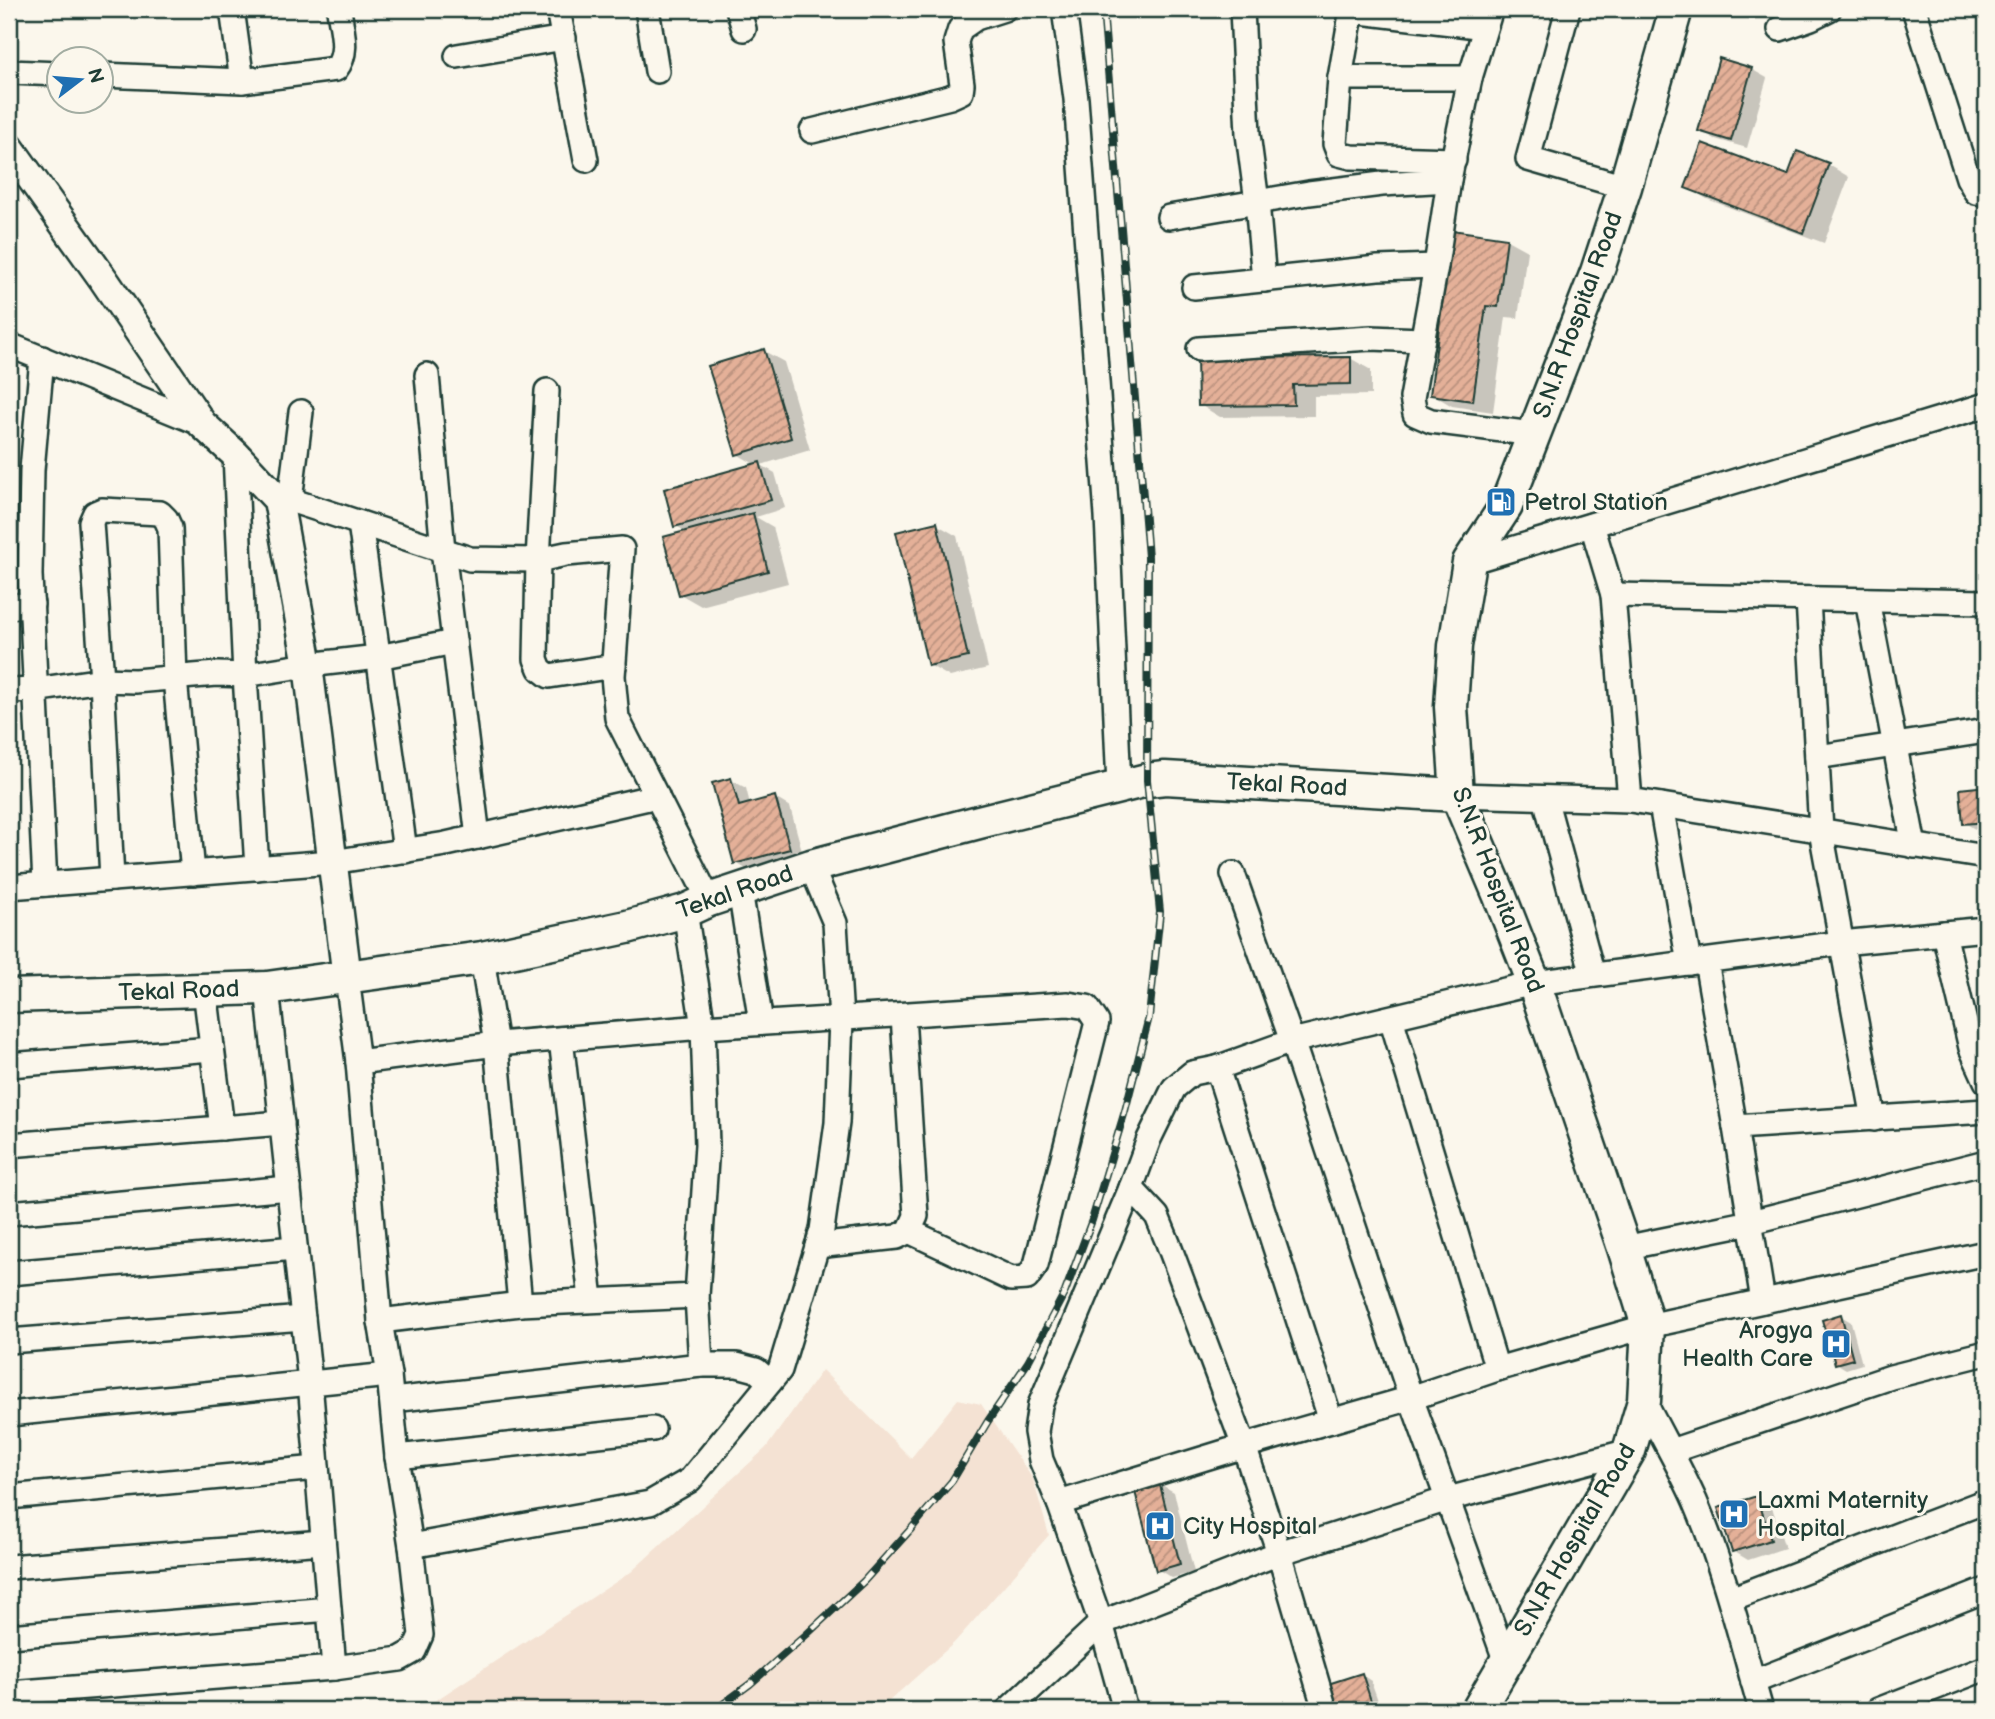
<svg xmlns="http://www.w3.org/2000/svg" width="1995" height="1719" viewBox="0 0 1995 1719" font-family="'Balsamiq Sans',sans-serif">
<defs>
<pattern id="building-hatch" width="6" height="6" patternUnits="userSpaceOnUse" patternTransform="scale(1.75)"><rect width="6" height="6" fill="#e4b098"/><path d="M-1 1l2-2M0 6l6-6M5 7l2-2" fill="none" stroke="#b8907d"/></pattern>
</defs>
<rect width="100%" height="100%" fill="#fbf7ec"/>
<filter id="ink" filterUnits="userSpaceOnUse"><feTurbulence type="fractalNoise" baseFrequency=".0143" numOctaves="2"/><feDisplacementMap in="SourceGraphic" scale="14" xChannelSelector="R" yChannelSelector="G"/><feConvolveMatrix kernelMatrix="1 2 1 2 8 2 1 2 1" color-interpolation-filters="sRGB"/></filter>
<g filter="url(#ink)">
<!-- built -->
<path fill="#f4e2d3" d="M822 1370 911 1458 958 1399 981 1404 1033 1479 1049 1535 954 1643 879 1710H421L631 1572 766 1448Z"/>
<!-- shadow -->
<g fill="#0003">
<path d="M1751 69 1767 78 1747 148 1715 139 1700 130Z"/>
<path d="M1798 153 1829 165 1849 177 1824 243 1707 199 1687 187 1789 178Z"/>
<path d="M1507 240 1527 251 1518 318 1506 317 1493 412 1452 406 1432 394Z"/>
<path d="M764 351 784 362 810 450 761 465 775 473 785 508 756 517 773 527 788 583 701 606 680 594 687 532 676 526 756 465 737 454Z"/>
<path d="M1350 358 1371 370V395L1314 396V416L1220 417 1200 405Z"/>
<path d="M936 524 957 536 988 668 950 677 929 665Z"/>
<path d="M731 780 746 788 750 804 775 798 790 807 804 858 751 872 736 863Z"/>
<path d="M1986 788V828L1975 829 1965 823 1962 791Z"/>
<path d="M1841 1316 1851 1322 1862 1364 1846 1369 1836 1363Z"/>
<path d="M1158 1483 1174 1492 1194 1572 1172 1578 1157 1569Z"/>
<path d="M1756 1498 1772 1507 1785 1548 1748 1560 1733 1551Z"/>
<path d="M1362 1675 1371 1681 1381 1709 1335 1710Z"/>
</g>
<!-- building -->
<g fill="url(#building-hatch)" stroke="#1f3d34" stroke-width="2">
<path d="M1719 58 1752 68 1731 141 1698 131Z"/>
<path d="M1702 143 1788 175 1797 151 1829 163 1803 233 1685 188Z"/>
<path d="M1452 230 1507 238 1498 307 1486 306 1473 401 1430 395Z"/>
<path d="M764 349 791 438 736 455 708 366Z"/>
<path d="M1351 357V384L1293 385 1294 405 1198 406 1197 358Z"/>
<path d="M760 462 771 500 674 527 664 489Z"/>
<path d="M753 513 768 571 679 595 663 537Z"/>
<path d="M937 522 968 657 928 666 896 532Z"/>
<path d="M731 778 739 806 775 796 790 849 734 864 712 783Z"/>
<path d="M1986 786V822L1963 824 1960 789Z"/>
<path d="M1841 1314 1853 1359 1835 1364 1822 1320Z"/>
<path d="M1159 1481 1180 1564 1156 1571 1134 1488Z"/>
<path d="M1757 1496 1771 1540 1732 1552 1718 1508Z"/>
<path d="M1362 1673 1372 1704 1351 1710H1334L1325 1685Z"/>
</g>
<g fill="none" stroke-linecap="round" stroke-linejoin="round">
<!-- minor casing -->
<g stroke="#1f3d34" stroke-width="28">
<g id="minor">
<path d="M558 9 586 160"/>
<path d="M647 9 657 71"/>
<path d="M738 9 744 29"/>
<path d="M1064 9 1076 99 1107 516 1119 786"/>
<path d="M1242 9 1248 134 1257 202 1309 193 1382 184 1449 180"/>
<path d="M1352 9 1340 78 1335 144 1339 154 1351 157 1454 160"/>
<path d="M1491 9 1470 78 1449 180 1436 266 1412 398 1415 414 1431 421 1534 434"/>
<path d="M1568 9 1528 159 1625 187"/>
<path d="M1914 9 1968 178 1976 192 1986 193"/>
<path d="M1352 11 1485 27"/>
<path d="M1780 29 1811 18 1829 9"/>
<path d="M457 56 564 38"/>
<path d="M9 72 60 74"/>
<path d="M102 75 242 81 232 9"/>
<path d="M1340 78H1470"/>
<path d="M242 81 336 69C350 51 341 29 339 9"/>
<path d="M812 131 950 97 961 92 962 84 956 42 960 29 976 18 1004 9"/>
<path d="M1169 217 1257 202 1264 280"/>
<path d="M1194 287 1378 268 1436 266"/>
<path d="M9 345 202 424"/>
<path d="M1199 349 1371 338 1422 340"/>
<path d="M42 358 32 470 30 575 45 884"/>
<path d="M427 375 443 550 478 837"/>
<path d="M547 391 538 560 536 659 540 669 549 676 614 666"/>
<path d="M235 454 245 675 257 868"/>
<path d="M278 500H290L470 559 538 560 566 554 622 549 613 676 617 718 709 900"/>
<path d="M290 500 301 412"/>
<path d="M360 523 405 851"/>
<path d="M1592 525 1613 595 1630 800"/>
<path d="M1469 562 1986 405"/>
<path d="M1613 595 1986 602"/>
<path d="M1808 599 1821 831 1874 1119"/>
<path d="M1867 600 1914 846"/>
<path d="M9 607 32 604"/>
<path d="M9 691 35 690 102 680 135 681 217 674 245 675 308 665 378 657 454 642"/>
<path d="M1817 757 1986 731"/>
<path d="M1457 795 1630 800 1986 857"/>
<path d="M1545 798 1593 975"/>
<path d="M1661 805 1689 963"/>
<path d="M1233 874 1292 1041 1217 1068 1331 1421"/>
<path d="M112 879 102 680 91 522 95 513 102 510 160 513 166 519 170 528 175 678 193 873"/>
<path d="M9 887 332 862 446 844 657 796"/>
<path d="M740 890 761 1023"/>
<path d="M1944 933 1971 1048 1986 1081"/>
<path d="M482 958 496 1044 520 1304"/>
<path d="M1706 961 1735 1127 1763 1301"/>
<path d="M267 988 310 1382 334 1668 400 1659 414 1651 421 1635 411 1546 397 1457 389 1375 380 1321 358 1062 347 978"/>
<path d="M205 990 222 1128"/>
<path d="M1391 1018 1497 1369 1411 1398 1292 1041 1534 983 1841 943 1986 929"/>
<path d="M561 1039 591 1299"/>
<path d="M358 1062 496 1044 703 1027 1068 1004 1087 1007 1097 1022 1036 1265 1027 1278 1011 1279 909 1231"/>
<path d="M9 1065 212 1049"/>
<path d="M1735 1127 1986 1111"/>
<path d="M9 1145 282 1123"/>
<path d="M1131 1188 1157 1216 1168 1243 1244 1446 1411 1398 1506 1662"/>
<path d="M9 1213 289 1188"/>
<path d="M817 1246 897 1237 909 1231 916 1216 903 1016"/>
<path d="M1624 1248 1751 1222 1986 1162"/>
<path d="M9 1273 295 1248"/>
<path d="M697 1296 701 1365"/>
<path d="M380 1321 520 1304 697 1296 707 1145 703 1027 685 911"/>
<path d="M9 1341 303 1318"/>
<path d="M1497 1369 1648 1326 1986 1253"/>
<path d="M392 1400 701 1365H737L756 1370 770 1382"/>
<path d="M1644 1401C1661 1435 1680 1467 1695 1501 1724 1569 1741 1640 1761 1710"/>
<path d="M9 1414 389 1375"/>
<path d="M1671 1451 1891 1377 1986 1353"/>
<path d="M397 1457 653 1429"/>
<path d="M9 1497 317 1468"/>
<path d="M1059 1503 1244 1446 1279 1553 1325 1710"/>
<path d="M411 1546 650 1503 690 1480 780 1370 822 1230 837 1123 841 1019 835 923 811 866"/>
<path d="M9 1567 323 1542"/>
<path d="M1731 1599 1986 1501"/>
<path d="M9 1636 329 1609"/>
<path d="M1753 1682 1986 1590"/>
<path d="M9 1693 334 1668"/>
<path d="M1008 1710 1101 1623 1279 1553 1448 1499 1629 1451"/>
<path d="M1125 1710 1101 1623 1059 1503 1041 1460 1036 1432 1040 1405 1131 1188 1149 1139 1174 1088 1192 1073 1217 1068"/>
<path d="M1878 1710 1986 1668"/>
</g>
</g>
<!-- tertiary casing -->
<g stroke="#1f3d34" stroke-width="33">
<path id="tertiary" d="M9 147 104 280 202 424 235 454 278 500 308 665 347 978"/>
</g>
<!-- secondary casing -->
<g stroke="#1f3d34" stroke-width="37">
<g id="secondary">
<path d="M9 996 267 988 482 958 627 927 685 911 709 900 811 866 979 822 1147 780 1165 778 1457 795"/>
<path d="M1478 1710 1629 1451 1644 1401 1648 1326 1624 1248 1534 983 1499 894 1457 795 1451 707 1455 646 1469 562 1506 506 1597 272 1625 187 1676 9"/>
</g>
</g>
<!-- minor -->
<use href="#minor" stroke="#fbf7ec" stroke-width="23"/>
<!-- tertiary -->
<use href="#tertiary" stroke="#fbf7ec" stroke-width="28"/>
<!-- secondary -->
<use href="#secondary" stroke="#fbf7ec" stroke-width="32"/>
<!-- rail casing -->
<g stroke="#1f3d34" stroke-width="8">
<path id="rail" d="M715 1710 750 1684 807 1634 864 1581 911 1529 952 1481 988 1421 1028 1362 1065 1292 1092 1220 1125 1111 1149 1017 1160 912 1147 780 1148 557 1103 9"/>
</g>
<!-- rail -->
<use href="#rail" stroke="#fbf7ec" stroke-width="5" stroke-dasharray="16" stroke-linecap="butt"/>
</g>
</g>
<!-- icons -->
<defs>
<g id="fuel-square" transform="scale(1.575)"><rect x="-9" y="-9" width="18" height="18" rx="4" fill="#1f6fb2" stroke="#fbf7ec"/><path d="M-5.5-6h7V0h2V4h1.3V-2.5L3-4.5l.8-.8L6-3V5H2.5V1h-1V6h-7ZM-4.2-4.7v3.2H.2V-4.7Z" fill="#fff"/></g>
<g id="hospital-square" transform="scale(1.575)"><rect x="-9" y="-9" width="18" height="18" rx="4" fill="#1f6fb2" stroke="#fbf7ec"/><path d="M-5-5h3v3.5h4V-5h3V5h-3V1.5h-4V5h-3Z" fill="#fff"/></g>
</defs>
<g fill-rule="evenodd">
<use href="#fuel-square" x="1501" y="502"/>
<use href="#hospital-square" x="1836" y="1344"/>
<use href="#hospital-square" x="1734" y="1514"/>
<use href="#hospital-square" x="1160" y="1526"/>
</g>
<g text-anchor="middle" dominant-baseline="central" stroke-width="6" stroke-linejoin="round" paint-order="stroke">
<!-- street labels -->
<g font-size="24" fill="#1f3d34" stroke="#fbf7ec">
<text transform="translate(1578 315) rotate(-70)">S.N.R Hospital Road</text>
<text transform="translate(1287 785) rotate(3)">Tekal Road</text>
<text transform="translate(1498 890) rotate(69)">S.N.R Hospital Road</text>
<text transform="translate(735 892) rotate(-19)">Tekal Road</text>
<text transform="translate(179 991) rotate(-2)">Tekal Road</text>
<text transform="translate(1575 1540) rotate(-60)">S.N.R Hospital Road</text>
</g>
<!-- poi labels -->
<g font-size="24" fill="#1f3d34" stroke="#fbf7ec" text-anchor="start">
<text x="1524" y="502">Petrol Station</text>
<text x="1813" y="1330" text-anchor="end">Arogya<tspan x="1813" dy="28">Health Care</tspan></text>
<text x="1757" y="1500">Laxmi Maternity<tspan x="1757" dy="28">Hospital</tspan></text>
<text x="1183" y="1526">City Hospital</text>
</g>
</g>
<!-- margin -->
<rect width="1995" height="1719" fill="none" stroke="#fbf7ec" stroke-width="35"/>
<rect x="18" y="18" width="1960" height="1684" fill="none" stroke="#1f3d34" stroke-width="2.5" filter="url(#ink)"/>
<!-- north arrow -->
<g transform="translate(80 80) rotate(74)"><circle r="33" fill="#fbf7ec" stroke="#a3ada2" stroke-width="2"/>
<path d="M0-5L12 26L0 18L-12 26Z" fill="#1f6fb2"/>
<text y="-10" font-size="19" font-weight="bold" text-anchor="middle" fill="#1f3d34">N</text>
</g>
</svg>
